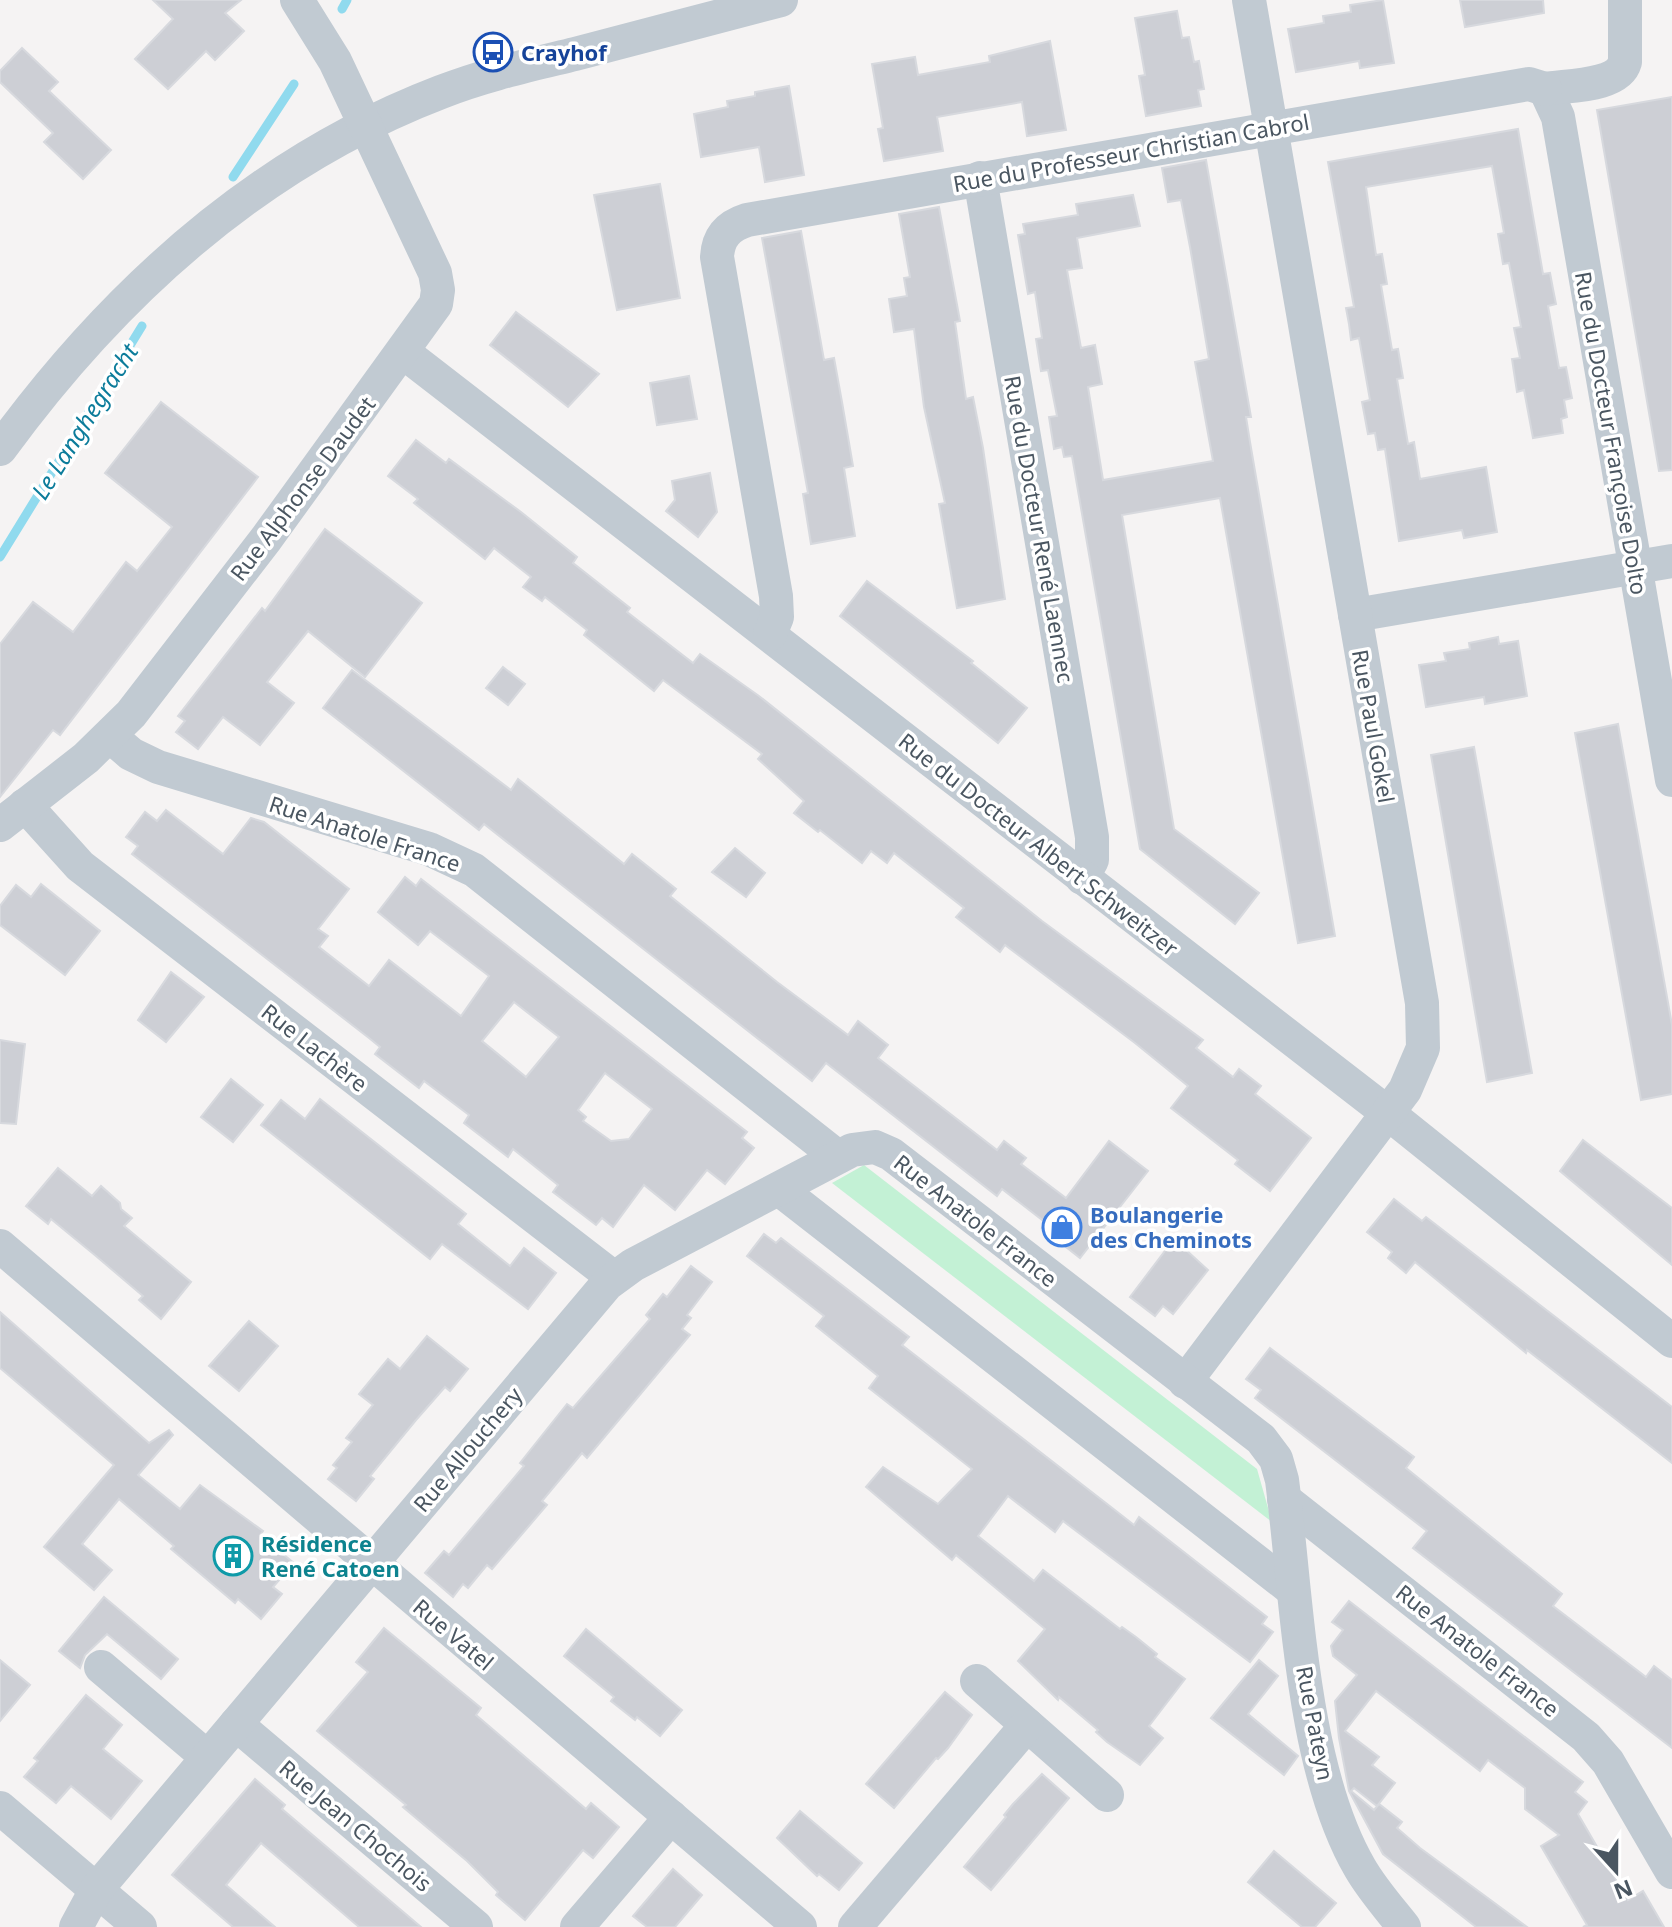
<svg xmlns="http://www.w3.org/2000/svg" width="1672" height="1927" viewBox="0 0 1672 1927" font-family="'Noto Sans',sans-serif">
<rect width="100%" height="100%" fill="#f5f3f3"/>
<!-- green -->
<path fill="#c3f1d5" d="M864 1165 1257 1469 1272 1522 832 1183Z"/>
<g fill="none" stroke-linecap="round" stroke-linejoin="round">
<!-- stream -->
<g stroke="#90daee" stroke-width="9">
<path d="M342 9 347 0"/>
<path d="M233 177 294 84"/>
<path d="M0 557 142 326"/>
</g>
</g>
<!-- building -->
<g fill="#cdcfd5" stroke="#d7d9de" stroke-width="2" fill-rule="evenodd">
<path d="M153 0H241L225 13 244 31 215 60 206 51 168 89 135 59 173 19Z"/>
<path d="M1383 0 1394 63 1360 68 1359 61 1296 72 1288 29 1324 23 1323 16 1351 12 1350 5Z"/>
<path d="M1460 0H1543L1544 13 1465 27Z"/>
<path d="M1177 11 1182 38 1189 37 1194 62 1199 61 1204 89 1198 90 1201 106 1146 116 1139 76 1145 75 1135 18Z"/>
<path d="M1050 41 1066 130 1027 136 1022 102 937 117 943 151 884 161 878 129 883 128 872 64 915 57 918 75 990 62 989 56Z"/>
<path d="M22 48 58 82 49 91 111 150 83 179 44 142 53 133 0 82V71Z"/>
<path d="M789 86 804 175 765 182 759 147 701 157 694 114 728 107 727 101 755 96V92Z"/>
<path d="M1672 97V470L1659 471 1597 110Z"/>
<path d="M1518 129 1543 274 1550 273 1553 289 1556 304 1548 306 1559 368 1566 367 1572 398 1564 400 1567 417 1561 419 1563 433 1533 438 1524 390 1517 392 1512 359 1520 358 1514 328 1521 327 1509 263 1503 264 1498 234 1504 233 1492 166 1366 187 1376 255 1382 254 1387 284 1381 285 1392 350 1398 349 1403 378 1397 379 1408 444 1414 442 1420 479 1486 467 1497 532 1464 538 1462 530 1399 541 1385 449 1378 450 1375 433 1368 434 1362 402 1370 400 1359 338 1351 340 1349 324 1346 308 1354 307 1328 162Z"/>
<path d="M1206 160 1251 417H1246L1250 442 1335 936 1298 943 1220 498 1122 515 1174 829 1259 893 1235 924 1140 849 1072 456 1064 457 1062 447 1054 449 1049 417 1057 416 1048 370 1041 371 1036 339 1042 338 1035 292 1028 294 1018 235 1025 234 1023 224 1078 215 1076 204 1133 195 1140 226 1077 238 1082 268 1067 270 1081 348 1095 345 1102 384 1088 387 1103 480 1213 461 1195 362 1209 359 1190 247 1181 200 1168 202 1162 168Z"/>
<path d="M660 184 680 298 617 310 594 195Z"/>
<path d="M939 207 960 321 955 322 966 399 973 397 983 448 1005 599 957 608 939 504 945 503 924 407 914 329 894 332 889 299 907 296 904 278 910 277 899 214Z"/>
<path d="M801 231 824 360 834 358 842 402 853 466 844 468 855 536 811 544 803 494 808 493 762 238Z"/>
<path d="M516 312 599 374 568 407 490 345Z"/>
<path d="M689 376 697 419 657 425 650 383Z"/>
<path d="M161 402 258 477 60 735 53 730 0 797V644L33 602 73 632 126 562 137 571 172 527 105 473Z"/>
<path d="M416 440 446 463 449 459 521 512 577 557 573 563 630 608 627 612 693 663 700 654 759 696 1042 921 1203 1040 1196 1048 1233 1077 1239 1069 1261 1086 1255 1094 1311 1138 1270 1191 1235 1164 1238 1160 1171 1108 1188 1086 1135 1043 1005 945 1000 952 956 917 964 908 894 853 887 863 871 851 862 863 820 830 818 832 794 813 804 801 758 759 762 754 663 680 654 691 584 635 587 630 545 597 542 601 523 587 531 577 494 548 485 559 414 503 418 499 388 476Z"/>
<path d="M710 473 717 512 698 537 666 511 675 500 672 481Z"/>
<path d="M325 529 422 603 365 677 308 631 267 682 294 703 260 745 223 717 198 749 176 732 185 721 178 716 262 608 265 611Z"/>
<path d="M867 581 973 661 971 663 1027 708 998 743 840 616Z"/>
<path d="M1498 637 1499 644 1518 641 1527 696 1485 704 1484 697 1426 707 1419 665 1446 661 1444 653 1470 649 1469 643Z"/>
<path d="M503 667 525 684 508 705 486 688Z"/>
<path d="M352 670 511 790 518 779 624 864 632 854 676 889 670 896 777 982 848 1035 858 1021 888 1045 878 1058 997 1150 1004 1141 1026 1158 1021 1164 1066 1198 1109 1141 1148 1171 1080 1258 1042 1228 1046 1223 1002 1189 997 1196 826 1063 812 1081 484 824 479 830 323 708Z"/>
<path d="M1618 724 1672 1025V1094L1641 1100 1575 733Z"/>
<path d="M1474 747 1532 1073 1487 1082 1431 755Z"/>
<path d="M166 810 223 854 251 818 264 822 349 889 318 929 328 936 319 947 369 986 389 960 461 1016 489 976 430 931 418 945 378 912 405 877 416 886 421 879 747 1132 742 1138 754 1148 725 1184 707 1170 675 1210 644 1185 613 1227 602 1218 596 1225 553 1192 558 1185 513 1149 508 1157 464 1123 469 1115 424 1081 419 1088 375 1054 380 1047 369 1038 132 854 138 846 126 837 145 812 157 821ZM514 1002 559 1037 526 1077 482 1041ZM605 1073 652 1109 629 1139 611 1141 583 1121 586 1117 578 1110Z"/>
<path d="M735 848 765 873 746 897 712 872Z"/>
<path d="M41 884 100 931 65 975 0 925V906L16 885 31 897Z"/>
<path d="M171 972 204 997 166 1042 138 1020Z"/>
<path d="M0 1040 25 1044 16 1124 0 1123Z"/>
<path d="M231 1079 263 1105 233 1142 201 1117Z"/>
<path d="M320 1099 466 1214 458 1224 510 1266 524 1248 556 1273 528 1309 442 1244 430 1259 261 1125 281 1100 305 1119Z"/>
<path d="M1583 1140 1672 1208V1265L1560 1171Z"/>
<path d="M58 1168 92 1196 101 1186 120 1203 121 1209 132 1218 124 1226 191 1282 161 1319 139 1300 143 1296 96 1256 51 1219 48 1224 26 1206Z"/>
<path d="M1394 1199 1422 1221 1426 1217 1672 1407V1463L1527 1350 1526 1353 1415 1262 1406 1273 1388 1258 1392 1252 1367 1232Z"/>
<path d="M764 1234 776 1243 781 1238 909 1337 902 1345 1111 1507 1134 1525 1139 1517 1267 1617 1262 1624 1273 1632 1250 1662 1063 1521 1055 1532 1008 1496 978 1536 1034 1581 1043 1570 1120 1629 1122 1627 1136 1637 1157 1654 1155 1657 1185 1679 1149 1726 1163 1738 1140 1765 1107 1742 1096 1732 1098 1730 1059 1697 1058 1700 1018 1661 1045 1629 956 1555 952 1560 866 1487 883 1467 938 1504 972 1469 869 1388 878 1376 816 1326 824 1316 747 1256Z"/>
<path d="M1174 1239 1208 1270 1173 1314 1163 1306 1155 1316 1130 1297Z"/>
<path d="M691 1266 712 1282 687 1315 691 1318 682 1329 690 1335 587 1458 582 1453 542 1501 547 1505 492 1569 487 1565 468 1588 463 1584 453 1597 425 1573 444 1551 449 1555 524 1466 520 1463 567 1404 573 1408 650 1319 646 1315 663 1294 667 1297Z"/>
<path d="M0 1312 149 1443 169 1430 173 1435 138 1475 180 1509 200 1485 263 1531 260 1535 294 1563 273 1587 282 1594 261 1619 238 1599 235 1603 171 1549 174 1546 119 1499 82 1544 112 1570 94 1590 44 1547 114 1465 0 1368Z"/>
<path d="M249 1321 278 1346 239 1391 209 1366Z"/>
<path d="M427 1336 468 1369 450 1391 445 1387 416 1420 370 1476 374 1479 356 1501 328 1479 337 1468 333 1465 352 1442 346 1438 373 1405 359 1394 388 1359 400 1369Z"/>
<path d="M1270 1348 1414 1457 1406 1468 1562 1594 1553 1606 1646 1677 1654 1666 1672 1680V1748L1413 1548 1427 1531 1255 1398 1261 1390 1246 1379Z"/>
<path d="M104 1597 178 1659 161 1679 107 1634 85 1655 80 1668 59 1651Z"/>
<path d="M1349 1601 1583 1782 1575 1792 1587 1802 1578 1814 1628 1900 1643 1891 1664 1927H1583L1587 1925 1541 1846 1559 1835 1525 1809V1788L1488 1760 1480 1771 1376 1691 1345 1731 1379 1757 1372 1765 1395 1783 1377 1806 1354 1788 1351 1791 1374 1810 1379 1804 1402 1822 1397 1828 1420 1848 1527 1927H1476L1383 1854 1349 1791 1339 1738 1335 1701 1357 1675 1333 1656 1331 1646 1343 1630 1332 1622Z"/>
<path d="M384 1628 481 1708 476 1715 586 1809 591 1803 619 1827 593 1858 583 1850 525 1920 496 1895 498 1892 467 1861 403 1807 406 1805 317 1731 368 1672 356 1662Z"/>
<path d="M586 1629 682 1710 660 1736 637 1717 635 1720 611 1701 614 1697 564 1656Z"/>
<path d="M0 1660 30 1685 0 1721Z"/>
<path d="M1259 1660 1278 1676 1248 1714 1298 1756 1284 1775 1211 1718Z"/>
<path d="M945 1692 972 1715 948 1748 938 1759 936 1758 894 1808 866 1784Z"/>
<path d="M86 1695 122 1725 103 1749 142 1781 111 1819 71 1786 56 1803 24 1777 38 1761 34 1758Z"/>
<path d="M1042 1774 1069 1798 991 1890 964 1867 1006 1817 1004 1815 1013 1804Z"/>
<path d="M255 1779 285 1805 282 1809 421 1927H359L261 1843 226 1885 275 1927H233L172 1875Z"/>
<path d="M800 1811 862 1863 839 1890 819 1874 817 1876 777 1838Z"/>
<path d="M1274 1851 1336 1903 1315 1927H1302L1248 1882Z"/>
<path d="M673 1869 702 1895 675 1927H647L633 1916Z"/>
</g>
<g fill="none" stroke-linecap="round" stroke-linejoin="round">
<!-- minor -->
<g stroke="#c1cad2" stroke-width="34">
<path d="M1545 89 1558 117 1672 780"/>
<path d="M1545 89C1567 85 1618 87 1625 62V0"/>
<path d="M980 178 1092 837V860L1082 878"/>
<path d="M403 352 1389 1114 1672 1341"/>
<path d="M0 449C114 293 258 162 441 92 484 75 530 65 575 54 644 36 712 18 781 0"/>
<path d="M1355 615 1672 561"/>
<path d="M770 634 777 617 776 596 717 257C718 237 728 226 747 220L1529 84 1545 89"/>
<path d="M110 736 131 754 158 767 429 849 474 870 838 1157"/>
<path d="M25 805 80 866 614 1278"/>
<path d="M0 825 86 758 131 714 266 539 436 304 438 290 435 273 335 61 297 0"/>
<path d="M779 1189 1293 1590"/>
<path d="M0 1246 800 1927"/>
<path d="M1185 1382 1405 1090 1423 1048 1422 1003 1249 0"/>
<path d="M1284 1499 1586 1737 1608 1762 1672 1872"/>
<path d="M101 1667 207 1757"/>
<path d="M977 1681 1107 1795"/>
<path d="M236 1724 476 1927"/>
<path d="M0 1808 140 1927"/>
<path d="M76 1927 96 1890 607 1284 633 1265 852 1150 875 1147 891 1154 1261 1439 1276 1459 1282 1480C1297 1596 1301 1767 1360 1868 1372 1889 1389 1908 1404 1927"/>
<path d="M577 1927 671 1817"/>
<path d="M855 1927 1027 1725"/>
</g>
</g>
<!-- icons -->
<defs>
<g id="bus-ring" transform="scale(2)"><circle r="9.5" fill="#fff" stroke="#1a4fb4" stroke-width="1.5"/><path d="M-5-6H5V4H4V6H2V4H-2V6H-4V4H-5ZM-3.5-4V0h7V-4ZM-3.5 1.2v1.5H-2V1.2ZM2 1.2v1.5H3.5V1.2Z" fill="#1a4fb4"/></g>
<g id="shop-ring" transform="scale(2)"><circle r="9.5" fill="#fff" stroke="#3f7fe0" stroke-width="1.5"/><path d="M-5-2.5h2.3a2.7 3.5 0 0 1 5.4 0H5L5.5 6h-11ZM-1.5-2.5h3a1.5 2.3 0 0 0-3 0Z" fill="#3f7fe0"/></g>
<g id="building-ring" transform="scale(2)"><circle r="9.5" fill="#fff" stroke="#0f9aa8" stroke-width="1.5"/><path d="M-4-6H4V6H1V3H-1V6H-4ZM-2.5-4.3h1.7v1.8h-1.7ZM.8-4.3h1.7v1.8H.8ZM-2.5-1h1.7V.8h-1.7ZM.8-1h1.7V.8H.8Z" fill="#0f9aa8"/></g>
</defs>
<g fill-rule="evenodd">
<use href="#bus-ring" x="493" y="52"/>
<use href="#shop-ring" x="1062" y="1227"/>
<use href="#building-ring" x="233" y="1556"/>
</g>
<g text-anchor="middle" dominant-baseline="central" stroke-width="7" stroke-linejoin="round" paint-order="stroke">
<!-- transit labels -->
<g font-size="22" font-weight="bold" fill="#164399" stroke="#fff" text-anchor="start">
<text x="521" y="52">Crayhof</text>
</g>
<!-- street labels -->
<g font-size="22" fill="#4a5661" stroke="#fff">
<text transform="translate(1131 152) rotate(-10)">Rue du Professeur Christian Cabrol</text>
<text transform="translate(1612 433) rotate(80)">Rue du Docteur Françoise Dolto</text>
<text transform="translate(302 488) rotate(-53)">Rue Alphonse Daudet</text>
<text transform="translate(1040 529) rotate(80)">Rue du Docteur René Laennec</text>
<text transform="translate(1374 726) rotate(80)">Rue Paul Gokel</text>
<text transform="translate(365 833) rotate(18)">Rue Anatole France</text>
<text transform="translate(1039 844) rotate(38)">Rue du Docteur Albert Schweitzer</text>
<text transform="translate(315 1047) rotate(38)">Rue Lachère</text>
<text transform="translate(976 1220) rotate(38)">Rue Anatole France</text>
<text transform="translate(467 1449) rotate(-50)">Rue Allouchery</text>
<text transform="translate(454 1634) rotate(40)">Rue Vatel</text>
<text transform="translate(1478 1650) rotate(38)">Rue Anatole France</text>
<text transform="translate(1316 1723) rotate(79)">Rue Pateyn</text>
<text transform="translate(356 1825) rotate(40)">Rue Jean Chochois</text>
</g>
<!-- shop labels -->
<g font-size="22" font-weight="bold" fill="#366cbe" stroke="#fff" text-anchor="start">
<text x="1090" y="1214">Boulangerie<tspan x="1090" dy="25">des Cheminots</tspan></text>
</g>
<!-- culture labels -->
<g font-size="22" font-weight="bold" fill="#0d838f" stroke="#fff" text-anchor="start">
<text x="261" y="1543">Résidence<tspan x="261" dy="25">René Catoen</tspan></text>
</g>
<!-- water labels -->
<g font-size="24" font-style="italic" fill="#0c7c9b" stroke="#fff">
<text transform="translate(84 421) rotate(-58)">Le Langhegracht</text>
</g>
</g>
<!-- north arrow -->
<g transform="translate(1616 1871) rotate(159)" stroke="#ffffff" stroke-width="6" paint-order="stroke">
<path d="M0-6L14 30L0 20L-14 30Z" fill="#4a5661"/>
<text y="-12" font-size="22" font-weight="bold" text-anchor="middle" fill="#4a5661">N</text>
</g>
</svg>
